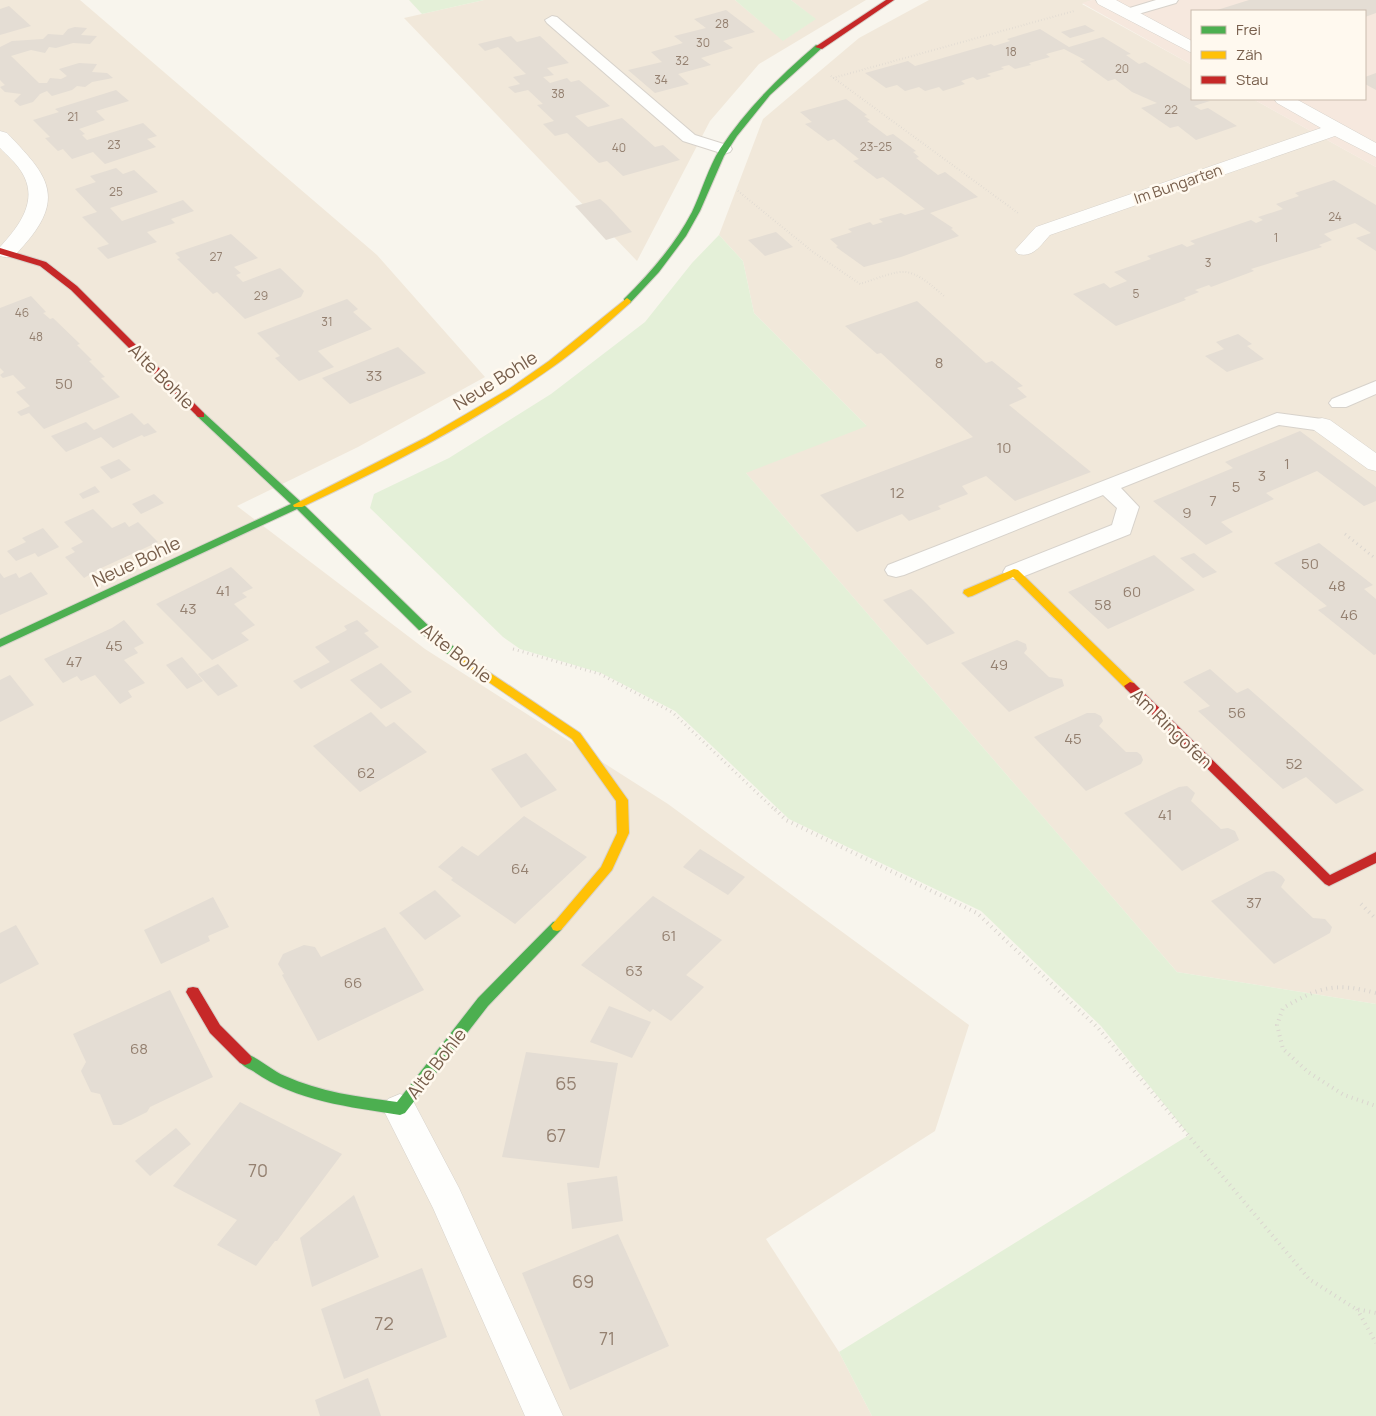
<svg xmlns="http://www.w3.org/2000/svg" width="1376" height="1416" viewBox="0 0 1376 1416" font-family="Manrope,sans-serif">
<rect width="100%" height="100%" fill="#f8f5ed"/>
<!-- residential -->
<g fill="#f1e8da">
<path d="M0 0H80L377 255 485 377 358 447 237 506 425 649 668 804 969 1025 935 1131 766 1239 839 1352 872 1416H0Z"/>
<path d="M484 0H735L783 40 815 19 791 0H866L759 64 710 121 637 261 404 18Z"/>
<path d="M929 0H1092L1082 4 1192 65V99H1253L1376 167V1004L1177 972 745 472 866 425 754 313 743 261 719 235 763 119 859 38Z"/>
</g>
<!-- commercial -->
<path fill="#f6e8de" d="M1092 0H1376V167L1253 99H1365V11H1192V65L1082 3Z"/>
<!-- green -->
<g fill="#e4f0d8">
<path d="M409 0H484L422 14Z"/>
<path d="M735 0H791L816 19 783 41Z"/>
<path d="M719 235 743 261 754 313 867 426 746 473 1177 972 1376 1004V1416H872L839 1352 1189 1135 1101 1026 981 911 789 819 675 711 601 673 520 649 503 637 370 508 374 494 449 458 551 394 645 322 692 263Z"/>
</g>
<!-- building -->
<g fill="#e4ddd4">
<path d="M1249 0H1376V13L1365 17V11H1214Z"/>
<path d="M9 6 31 26 0 35V9Z"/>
<path d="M726 10 755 32 723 41 733 48 701 58 711 65 678 74 689 84 655 93 628 70 662 62 651 52 683 43 674 36 706 28 694 19Z"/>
<path d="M1085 25 1095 31 1070 38 1061 32Z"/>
<path d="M75 27 87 28 81 35 97 36 90 44 73 43 56 48 49 47 45 53 31 50 11 56 39 83H47L50 78 61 79 67 76 59 69 79 63 97 64 92 72 107 73 113 78 92 82 85 87 77 86 72 90 52 96 47 91 40 94 33 102 20 106 14 101 21 94 5 92 0 87 5 85 0 80V47L12 41 43 39 48 34 63 35 68 29Z"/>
<path d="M1040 29 1069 47 1103 37 1131 54 1126 55 1139 64 1145 62 1192 90V99L1210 101 1194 106 1201 110 1208 108 1237 126 1196 140 1178 126 1170 128 1141 108 1157 103 1132 92 1115 79 1108 81 1080 61 1085 60 1064 49 1046 54 1050 57 1029 63 1031 65 1015 69 1009 65 1001 67 1004 69 987 74 991 76 977 80 973 77 961 81 965 84 943 91 939 87 925 91 919 87 905 91 897 85 886 88 865 73 908 61 915 66 991 44 994 46 1010 41 1007 39Z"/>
<path d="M511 36 517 42 540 36 569 63 547 68 554 75 543 77 550 83 567 78 571 82 579 80 610 106 575 116 588 127 622 118 655 147 663 145 680 160 623 176 607 161 599 163 567 133 555 136 543 124 554 121 537 105 543 104 528 90 515 93 508 87 520 84 513 77 526 74 498 47 485 51 478 44Z"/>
<path d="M1376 73V90L1365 84V77Z"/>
<path d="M116 90 129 101 96 111 105 120 79 129 85 134 82 135 87 140 143 123 157 136 147 139 156 147 105 164 93 152 72 159 63 149 58 151 45 138 50 137 33 120 59 112 55 109Z"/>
<path d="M846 99 867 115 864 116 870 120 867 121 887 136 893 134 916 151 913 152 919 157 916 158 938 175 945 172 978 197 930 213 953 228 951 229 959 236 901 257 864 267 836 247 838 246 830 239 852 232 848 229 870 222 873 225 883 222 879 219 901 213 905 215 925 209 883 177 877 179 853 161 859 159 834 139 828 141 805 124 812 122 800 112Z"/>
<path d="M116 168 123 174 134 170 158 192 110 208 122 221 183 200 194 211 171 219 175 223 147 232 157 242 108 259 97 248 109 244 82 217 97 212 75 189 96 182 90 176Z"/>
<path d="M1334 180 1376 205V251L1356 238 1371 233 1355 223 1324 234 1332 240 1319 245 1322 247 1251 269 1254 271 1211 287 1209 285 1195 290 1199 292 1184 298 1186 300 1116 326 1073 294 1104 283 1110 288 1127 281 1114 272 1151 259 1147 256 1182 244 1187 247 1195 244 1190 241 1251 220 1256 223 1263 220 1258 217 1283 209 1276 204 1299 196 1295 193Z"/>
<path d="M600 199 607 205 632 232 606 240 575 206Z"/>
<path d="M776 232 793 247 765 256 748 240Z"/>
<path d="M231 234 258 258 234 267 241 273 236 275 243 282 280 268 304 291 301 297 245 319 217 292 213 294 177 259 180 258 175 253Z"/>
<path d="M31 296 46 312 43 313 50 319 53 318 80 344 77 345 92 360 89 361 105 377 101 378 120 397 44 429 29 413 21 416 17 412 30 406 16 392 26 388 13 375 3 378 0 375 4 372 0 368V308Z"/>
<path d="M347 299 358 309 353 312 372 329 318 351 334 367 299 381 275 358 280 356 257 333Z"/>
<path d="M917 301 986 363 992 361 1023 386 1017 388 1027 397 1009 405 1091 472 1015 501 986 476 962 486 968 494 938 506 941 509 909 521 902 514 857 532 820 495 973 437 881 353 877 354 845 326Z"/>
<path d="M1238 334 1252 344 1247 346 1264 359 1227 372 1205 356 1224 349 1216 342Z"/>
<path d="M398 347 426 373 350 404 322 378Z"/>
<path d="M132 413 144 425 148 423 157 432 144 437 142 435 113 448 101 437 66 452 51 436 86 422 94 430Z"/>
<path d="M1300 431 1376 487V501L1364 506 1317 471 1266 493 1274 499 1221 522 1233 532 1206 545 1153 501 1233 468 1225 462Z"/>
<path d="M119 459 131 470 111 479 100 467Z"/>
<path d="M95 486 100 492 83 499 79 494Z"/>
<path d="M154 494 164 503 141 514 132 504Z"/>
<path d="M93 509 112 528 125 522 129 527 138 522 158 542 97 570 84 578 65 557 75 552 71 548 83 542 64 522Z"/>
<path d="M43 528 59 547 38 557 35 553 16 561 7 551 26 542 22 538Z"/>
<path d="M1319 543 1373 585 1364 589 1376 599V654L1374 655 1318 610 1327 606 1274 563Z"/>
<path d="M1194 553 1217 572 1203 578 1180 558Z"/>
<path d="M1154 555 1195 590 1108 629 1068 592Z"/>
<path d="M231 567 253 588 242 593 247 597 234 604 255 625 241 633 249 640 212 660 156 604Z"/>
<path d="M31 572 48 594 0 615V573L4 578 16 573 19 578Z"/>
<path d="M911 589 923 600 955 633 927 645 883 600Z"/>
<path d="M124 620 144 643 134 648 138 653 124 660 145 683 128 691 132 697 120 704 95 675 81 681 77 676 63 683 44 659 112 628Z"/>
<path d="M357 620 369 631 364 633 379 647 301 689 293 681 330 662 315 647 347 630 344 626Z"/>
<path d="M1017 640 1026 644 1027 649 1024 653 1049 677 1062 679 1064 686 1009 712 961 663Z"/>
<path d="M182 657 203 681 187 689 166 665Z"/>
<path d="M381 663 412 692 381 709 350 680Z"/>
<path d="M218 664 238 686 218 696 198 674Z"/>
<path d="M1210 669 1237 693 1248 688 1364 790 1336 804 1306 777 1283 789 1198 711 1210 706 1183 682Z"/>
<path d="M10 675 34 705 0 722V680Z"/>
<path d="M371 712 386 727 394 722 427 752 360 792 313 746Z"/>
<path d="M1087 713H1095L1101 716 1103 721 1099 726 1126 752H1137L1141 755 1143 760 1141 764 1086 791 1034 737Z"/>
<path d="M526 753 557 790 521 808 491 769Z"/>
<path d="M1187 786 1195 793 1191 801 1221 829 1228 828 1235 831 1239 840 1182 871 1124 813 1179 787Z"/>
<path d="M524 816 587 857 515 924 451 880 453 878 438 867 462 846 478 856Z"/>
<path d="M700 849 745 877 728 895 683 867Z"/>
<path d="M1274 871 1282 876 1285 880 1281 887 1297 903 1313 918 1325 919 1332 927 1330 933 1274 964 1211 901 1266 872Z"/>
<path d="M435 890 461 916 425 940 399 913Z"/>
<path d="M653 896 722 940 686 975 704 987 671 1021 653 1009 650 1012 581 965Z"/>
<path d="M213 897 229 927 208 936 210 941 161 964 144 930Z"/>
<path d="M16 925 39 964 0 984V933Z"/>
<path d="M385 927 424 990 318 1041 282 975 284 974 278 964 283 954 304 945 315 947 321 957Z"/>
<path d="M170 990 213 1077 150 1107 147 1112 121 1125H113L100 1094 91 1092 81 1071 86 1062 73 1034Z"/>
<path d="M609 1006 651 1022 632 1058 590 1042Z"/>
<path d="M526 1052 618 1063 599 1168 502 1157Z"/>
<path d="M240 1102 342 1154 277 1241H275L256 1266 217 1245 237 1220 173 1186Z"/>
<path d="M176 1128 191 1144 150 1176 135 1161Z"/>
<path d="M617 1176 623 1221 572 1229 567 1183Z"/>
<path d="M354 1195 379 1257 312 1287 300 1238Z"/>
<path d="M618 1234 669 1346 570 1390 522 1273Z"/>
<path d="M422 1268 447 1337 344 1379 321 1309Z"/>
<path d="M368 1378 381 1416H320L315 1400Z"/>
</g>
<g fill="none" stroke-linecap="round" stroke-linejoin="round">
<!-- lane casing -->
<g stroke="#d7d2cb" stroke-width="2">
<g id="lane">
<path d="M1156 0H1178L1176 3 1128 17 1121 13 1123 10Z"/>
<path d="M552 16 557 17 695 135 730 146 732 149 730 152 724 154 683 141 547 23 545 20Z"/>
<path d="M1376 381V394L1346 407H1332L1329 403 1332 399Z"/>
<path d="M1277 413 1322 419 1329 421 1332 425 1329 429 1322 431 1279 425 1121 488 1139 507 1130 534 1022 577 1014 579 1006 577 1003 572 1006 567 1112 525 1117 508 1103 495 904 575 896 577 888 575 885 570 888 565Z"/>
</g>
</g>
<!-- street casing -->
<g stroke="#d7d2cb" stroke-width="1">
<g id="street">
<path d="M1096 0H1116L1192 41V53L1098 4Z"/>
<path d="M1274 99H1296L1376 143V157L1335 136 1050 235C1040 246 1033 258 1018 254L1015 250 1036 227 1321 128 1277 103Z"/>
<path d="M0 131 7 133C44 172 68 195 25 244 17 253 13 260 0 256V247C19 226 40 200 21 171 16 163 7 155 0 148Z"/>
<path d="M1322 418 1330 420 1376 453V471L1368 469 1314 430 1310 425 1314 420Z"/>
<path d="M400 1094 412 1099 459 1188 563 1416H525L433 1208 383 1109 388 1099Z"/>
</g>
</g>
<!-- fast casing -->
<g stroke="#d8d2cb" stroke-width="2">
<g id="fast">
<path d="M816 45 823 47 770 95 737 136 724 156 700 211 686 236 659 272 630 303H624V299C650 273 675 245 692 212 702 191 708 168 720 149 746 109 780 76 816 45Z"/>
<path d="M201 412 204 413 302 503 440 637 460 651 461 654 460 657H452L432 643 297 509 0 647V639L291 504 198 417 196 415Z"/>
<path d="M557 921 561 922 563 926 561 930 488 1006 405 1113 400 1115C350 1107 295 1101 253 1071 247 1068 241 1065 238 1059L240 1055 245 1053C259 1058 271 1070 285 1076 320 1092 359 1097 397 1102L478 998 553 922Z"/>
</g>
</g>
<!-- slow casing -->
<g stroke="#d8d2cb" stroke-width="2">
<g id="slow">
<path d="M627 298 631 301 630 303C605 325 581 347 554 366 475 422 389 466 302 507H294L293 505 425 438 509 389 549 361Z"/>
<path d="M1014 569 1018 570 1134 683 1136 686 1134 689H1126L1013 577 972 596 968 597 963 593 964 590Z"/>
<path d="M456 650 580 733 628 800 629 833 612 870 561 930 557 931 553 930 551 926 601 867 617 833 616 801 572 739 452 657 451 654Z"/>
</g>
</g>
<!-- jam casing -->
<g stroke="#d8d2cb" stroke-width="2">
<g id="jam">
<path d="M886 0H894L822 49 815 47Z"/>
<path d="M0 248 46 262 77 286 204 413V417H198L71 290 40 266 0 254Z"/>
<path d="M1130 682 1134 683 1330 875 1376 852V863L1333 884 1329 886 1325 884 1126 689 1124 686Z"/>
<path d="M193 987 198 988 220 1025 250 1055 252 1059 250 1063 245 1065 240 1063 210 1033 186 992 188 988Z"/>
</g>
</g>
<!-- path-far2 -->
<g stroke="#dad5cf" stroke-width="2" stroke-dasharray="0.5 2.5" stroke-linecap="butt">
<path d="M831 76 1018 213"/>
<path d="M833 78 1074 11"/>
<path d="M738 191 813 252 860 284C906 269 906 263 944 296"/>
</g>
<!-- path-far1 -->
<g stroke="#dad5cf" stroke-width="3" stroke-dasharray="1 4" stroke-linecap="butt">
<path d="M1345 534 1376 559"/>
<path d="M513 649 600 674 672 712 776 811"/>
</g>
<!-- path -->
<g stroke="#dad5cf" stroke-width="4" stroke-dasharray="1 4.5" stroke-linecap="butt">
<path d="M775 809 786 820 977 913 1098 1028 1309 1279 1356 1309 1376 1313"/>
<path d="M1361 904 1376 919"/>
<path d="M1376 993C1335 982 1319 987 1283 1008L1277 1025 1283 1049 1308 1072 1344 1095 1376 1106"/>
<path d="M1357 1309 1376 1343"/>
</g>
<!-- lane -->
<use href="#lane" fill="#fefefc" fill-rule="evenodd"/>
<!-- street -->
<use href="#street" fill="#fefefc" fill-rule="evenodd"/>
<!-- fast -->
<use href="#fast" fill="#4caf50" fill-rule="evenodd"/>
<!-- slow -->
<use href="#slow" fill="#ffc107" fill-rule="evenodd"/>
<!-- jam -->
<use href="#jam" fill="#c62828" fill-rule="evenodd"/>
</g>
<g text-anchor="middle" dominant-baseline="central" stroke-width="5" stroke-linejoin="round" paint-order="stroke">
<!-- far-number labels -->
<g font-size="12" fill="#948070">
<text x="722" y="23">28</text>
<text x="703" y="42">30</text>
<text x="1011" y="51">18</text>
<text x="682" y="60">32</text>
<text x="1122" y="68">20</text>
<text x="661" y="79">34</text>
<text x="558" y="93">38</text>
<text x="1171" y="109">22</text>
<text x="73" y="116">21</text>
<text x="114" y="144">23</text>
<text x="876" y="146">23-25</text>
<text x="619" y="147">40</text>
<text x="116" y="191">25</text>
<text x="1335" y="216">24</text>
<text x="1276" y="237">1</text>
<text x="216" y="256">27</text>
<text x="1208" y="262">3</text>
<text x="1136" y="293">5</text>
<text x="261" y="295">29</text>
<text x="22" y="312">46</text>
<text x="327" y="321">31</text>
<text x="36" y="336">48</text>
</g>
<!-- far-street labels -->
<g font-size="15" fill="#775e4b" stroke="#fff9ef">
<text transform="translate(1178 184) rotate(-19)">Im Bungarten</text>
</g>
<!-- number labels -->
<g font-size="15" fill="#948070">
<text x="939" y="362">8</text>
<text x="374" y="375">33</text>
<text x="64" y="383">50</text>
<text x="1004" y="447">10</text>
<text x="1287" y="463">1</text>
<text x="1262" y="475">3</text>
<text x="1236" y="486">5</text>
<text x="897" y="492">12</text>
<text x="1213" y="500">7</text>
<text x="1187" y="512">9</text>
<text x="1310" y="563">50</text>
<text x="1337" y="585">48</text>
<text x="223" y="590">41</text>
<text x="1132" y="591">60</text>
<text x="1103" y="604">58</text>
<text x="188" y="608">43</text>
<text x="1349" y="614">46</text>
<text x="114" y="645">45</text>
<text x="74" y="661">47</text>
<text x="999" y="664">49</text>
<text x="1237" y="712">56</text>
<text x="1073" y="738">45</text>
<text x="1294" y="763">52</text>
<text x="366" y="772">62</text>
<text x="1165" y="814">41</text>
<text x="520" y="868">64</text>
<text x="1254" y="902">37</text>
<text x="669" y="935">61</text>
<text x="634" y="970">63</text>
<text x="353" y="982">66</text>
<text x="139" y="1048">68</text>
</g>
<!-- street labels -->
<g font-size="18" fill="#775e4b" stroke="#fff9ef">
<text transform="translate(162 376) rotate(45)">Alte Bohle</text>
<text transform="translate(495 380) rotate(-32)">Neue Bohle</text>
<text transform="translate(136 561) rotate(-25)">Neue Bohle</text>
<text transform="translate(457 653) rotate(38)">Alte Bohle</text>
<text transform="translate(1172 728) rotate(44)">Am Ringofen</text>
<text transform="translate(436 1063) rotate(-52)">Alte Bohle</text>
</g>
<!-- near-number labels -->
<g font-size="18" fill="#948070">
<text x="566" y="1083">65</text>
<text x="556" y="1135">67</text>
<text x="258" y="1170">70</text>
<text x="583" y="1281">69</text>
<text x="384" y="1323">72</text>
<text x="607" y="1338">71</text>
</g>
</g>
<!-- legend -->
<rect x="1191" y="10" width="175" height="90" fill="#fff9ef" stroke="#c9bbad"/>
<rect x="1201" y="26" width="25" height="8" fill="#4caf50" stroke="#c9bbad"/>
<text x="1236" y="35" font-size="15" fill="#775e4b">Frei</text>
<rect x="1201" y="51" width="25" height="8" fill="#ffc107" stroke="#c9bbad"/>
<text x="1236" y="60" font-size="15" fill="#775e4b">Zäh</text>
<rect x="1201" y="76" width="25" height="8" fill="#c62828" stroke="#c9bbad"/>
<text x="1236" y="85" font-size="15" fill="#775e4b">Stau</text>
</svg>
